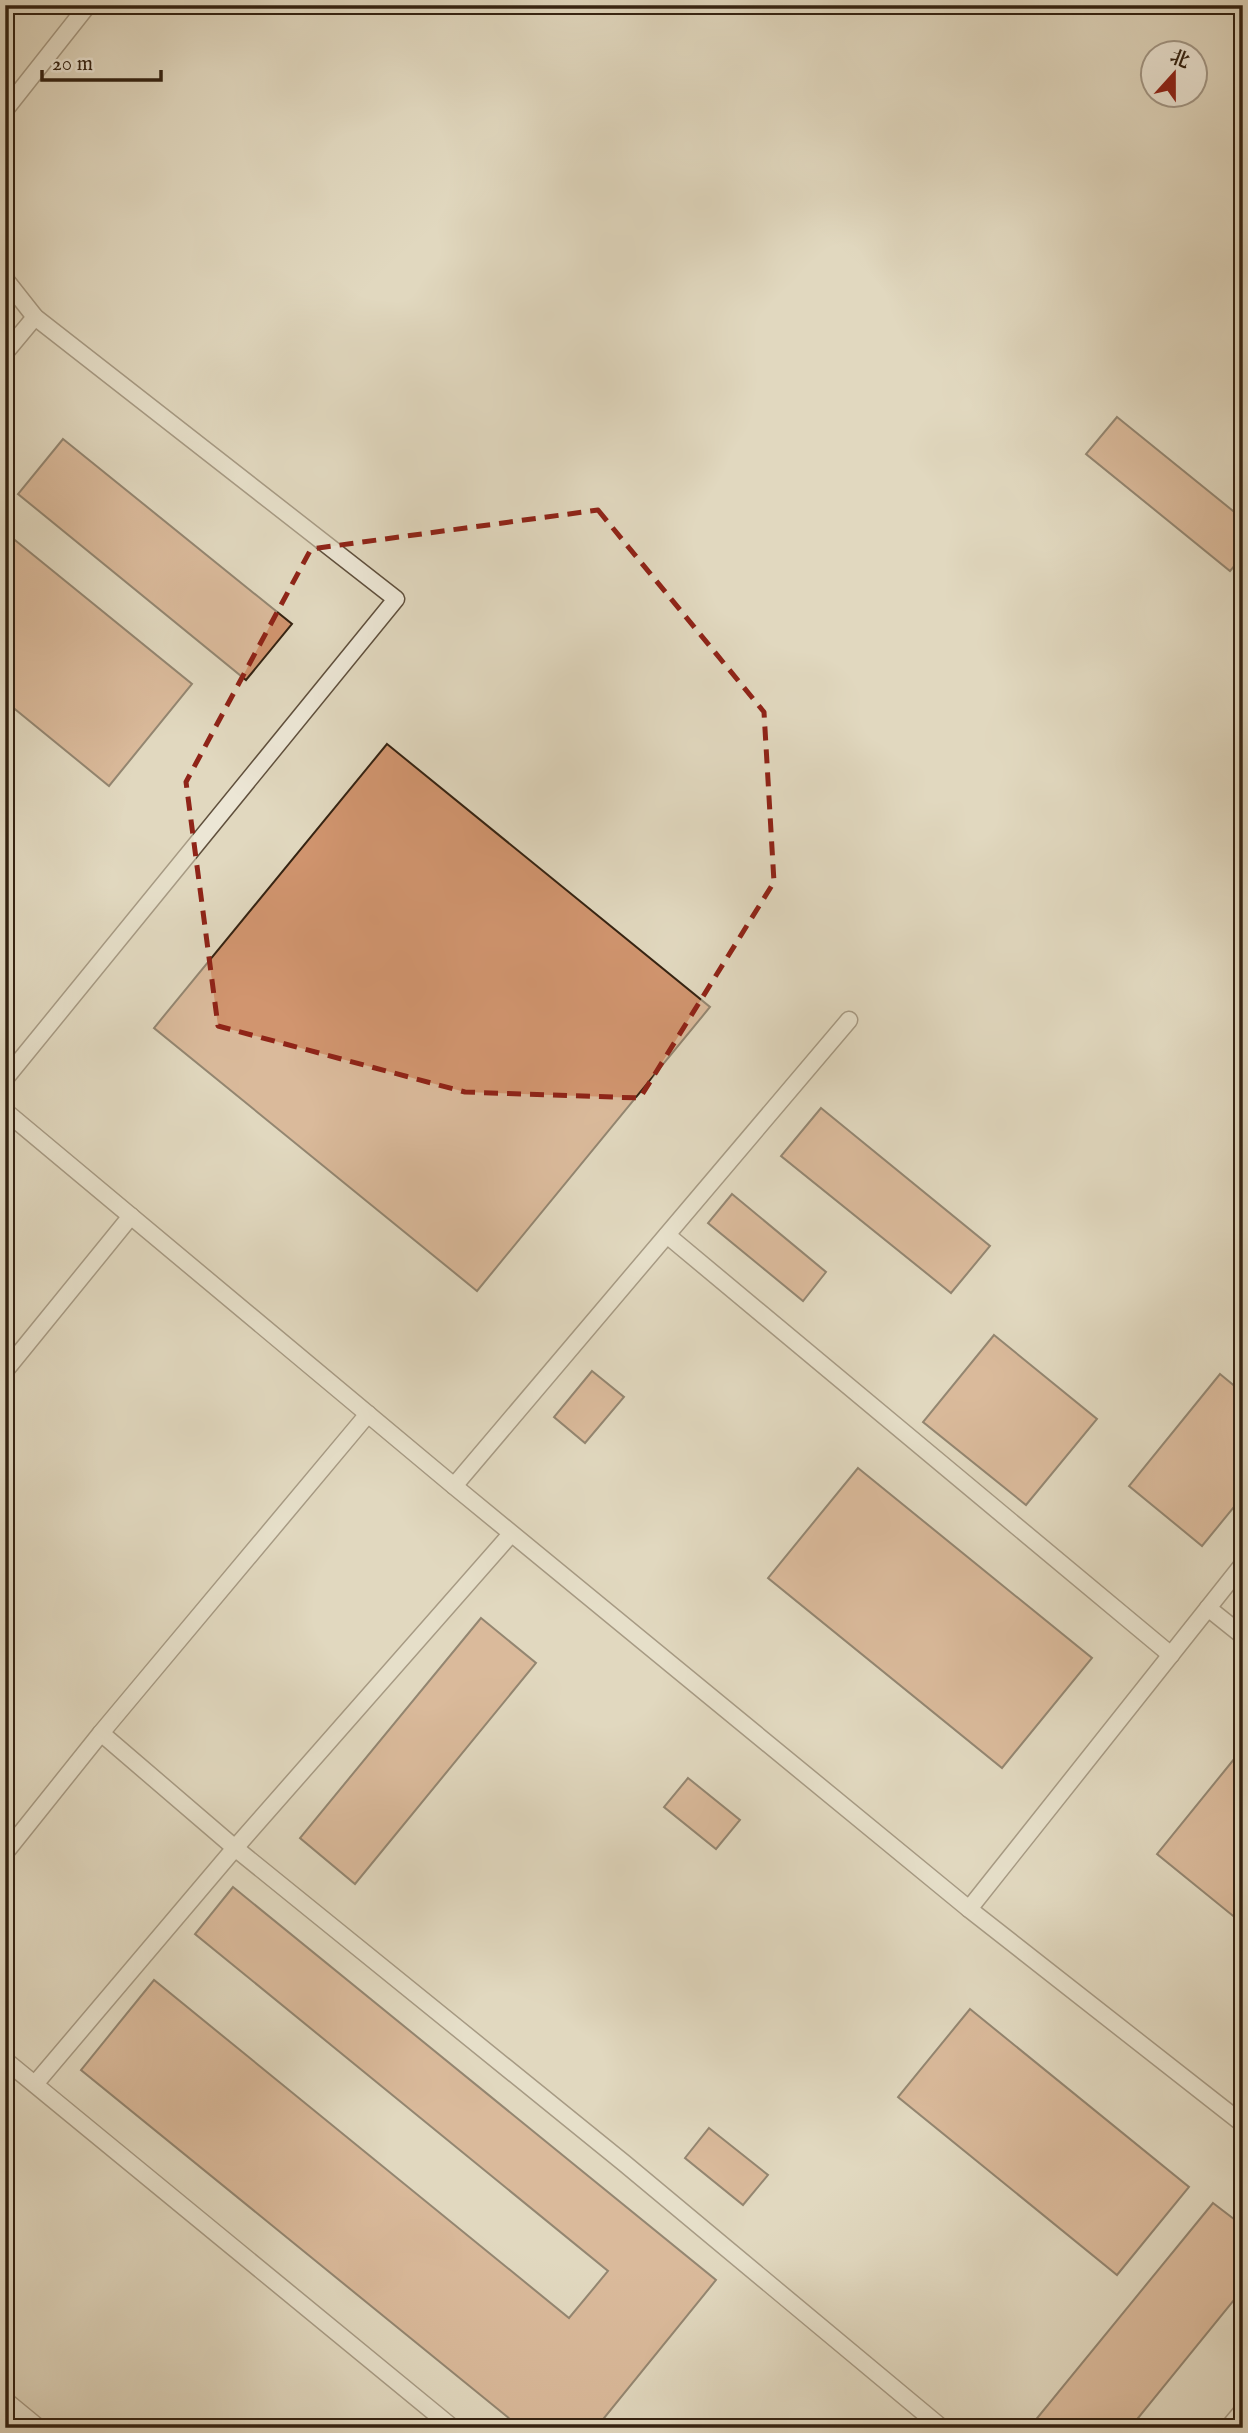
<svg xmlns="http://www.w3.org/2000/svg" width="1248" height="2433" viewBox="0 0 1248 2433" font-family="'IM FELL English','Noto Serif SC',serif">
<rect width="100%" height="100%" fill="#e1d8bf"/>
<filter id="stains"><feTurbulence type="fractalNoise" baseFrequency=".00286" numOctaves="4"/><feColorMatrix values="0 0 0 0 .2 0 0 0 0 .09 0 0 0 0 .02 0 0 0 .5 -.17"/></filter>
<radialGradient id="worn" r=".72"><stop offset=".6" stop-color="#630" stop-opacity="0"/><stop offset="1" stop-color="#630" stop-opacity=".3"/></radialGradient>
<!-- building -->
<g fill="#d1956f" stroke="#352312" stroke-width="2">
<path d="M1117 417 1243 519V556L1230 571 1086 454Z"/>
<path d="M63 439 292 624 246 680 18 494Z"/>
<path d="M5 532 192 684 109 786 5 701Z"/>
<path d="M387 744 710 1007 477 1291 154 1028Z"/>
<path d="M821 1108 990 1246 951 1293 781 1156Z"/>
<path d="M732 1194 826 1272 803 1301 708 1223Z"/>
<path d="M994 1335 1097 1419 1026 1505 923 1422Z"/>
<path d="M592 1371 624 1397 585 1443 554 1417Z"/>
<path d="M1220 1374 1243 1393V1496L1202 1546 1129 1486Z"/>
<path d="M858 1468 1092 1658 1002 1768 768 1578Z"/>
<path d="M481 1618 536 1663 355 1884 300 1838Z"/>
<path d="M1239 1753 1243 1756V1924L1157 1854Z"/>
<path d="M688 1778 740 1820 716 1849 664 1807Z"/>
<path d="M233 1887 716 2280 596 2428H521L81 2070 154 1980 569 2318 608 2271 195 1934Z"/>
<path d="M970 2009 1189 2187 1117 2275 898 2097Z"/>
<path d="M709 2128 768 2175 743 2205 685 2158Z"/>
<path d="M1213 2203 1243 2226V2289L1130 2428H1029Z"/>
</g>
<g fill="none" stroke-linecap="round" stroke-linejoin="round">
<!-- lane casing -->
<g stroke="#60503d" stroke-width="19">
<g id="lane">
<path d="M5 110 88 5"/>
<path d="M5 279 35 317 396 599 5 1079"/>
<path d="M5 353 35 317"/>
<path d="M5 1111 454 1486 969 1909 1243 2124"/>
<path d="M667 1235 1171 1655"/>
<path d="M5 1371 131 1216"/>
<path d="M454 1486 849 1020"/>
<path d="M1208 1608 1243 1636"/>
<path d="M101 1733 235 1848 624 2163 942 2428"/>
<path d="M5 1853 101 1733 368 1414"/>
<path d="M969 1909 1243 1564"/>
<path d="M5 2060 453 2428"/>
<path d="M35 2084 235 1848 511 1534"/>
<path d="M5 2400 39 2428"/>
<path d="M1228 2428 1243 2410"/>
</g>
</g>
<!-- lane -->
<use href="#lane" stroke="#ece6d5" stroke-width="16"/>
<!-- rail casing -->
<g stroke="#352312" stroke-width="8">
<path id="rail" d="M1228 5 1243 18"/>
</g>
<!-- rail -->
<use href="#rail" stroke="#ece6d5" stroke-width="5" stroke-dasharray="16" stroke-linecap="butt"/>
</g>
<!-- marked area -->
<path d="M0 0H1248V2433H0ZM598 510 764 712 774 882 640 1098 465 1092 218 1026 186 782 311 549Z" fill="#e1d8bf" fill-opacity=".55" fill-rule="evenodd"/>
<path fill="none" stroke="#8f2418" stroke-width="5" stroke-dasharray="14 9" stroke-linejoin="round" d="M598 510 764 712 774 882 640 1098 465 1092 218 1026 186 782 311 549Z"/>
<!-- margin -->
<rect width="1248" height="2433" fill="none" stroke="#e1d8bf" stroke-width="28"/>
<rect x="7" y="7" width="1234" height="2419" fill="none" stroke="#352312" stroke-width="3.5"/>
<rect x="14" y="14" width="1220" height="2405" fill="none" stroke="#352312" stroke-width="2"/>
<!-- north arrow -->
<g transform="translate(1174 74) rotate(21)"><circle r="33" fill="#ece6d5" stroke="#a39887" stroke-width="2"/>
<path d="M0-5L12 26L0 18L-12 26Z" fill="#8f2418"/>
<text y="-10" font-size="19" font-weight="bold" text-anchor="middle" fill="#352312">北</text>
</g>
<!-- scale -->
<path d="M42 70v10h119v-10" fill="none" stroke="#352312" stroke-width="3.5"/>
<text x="52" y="70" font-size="21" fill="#352312" stroke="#ece6d5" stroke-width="5" paint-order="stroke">20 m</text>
<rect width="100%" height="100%" filter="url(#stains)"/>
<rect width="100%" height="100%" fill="url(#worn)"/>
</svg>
